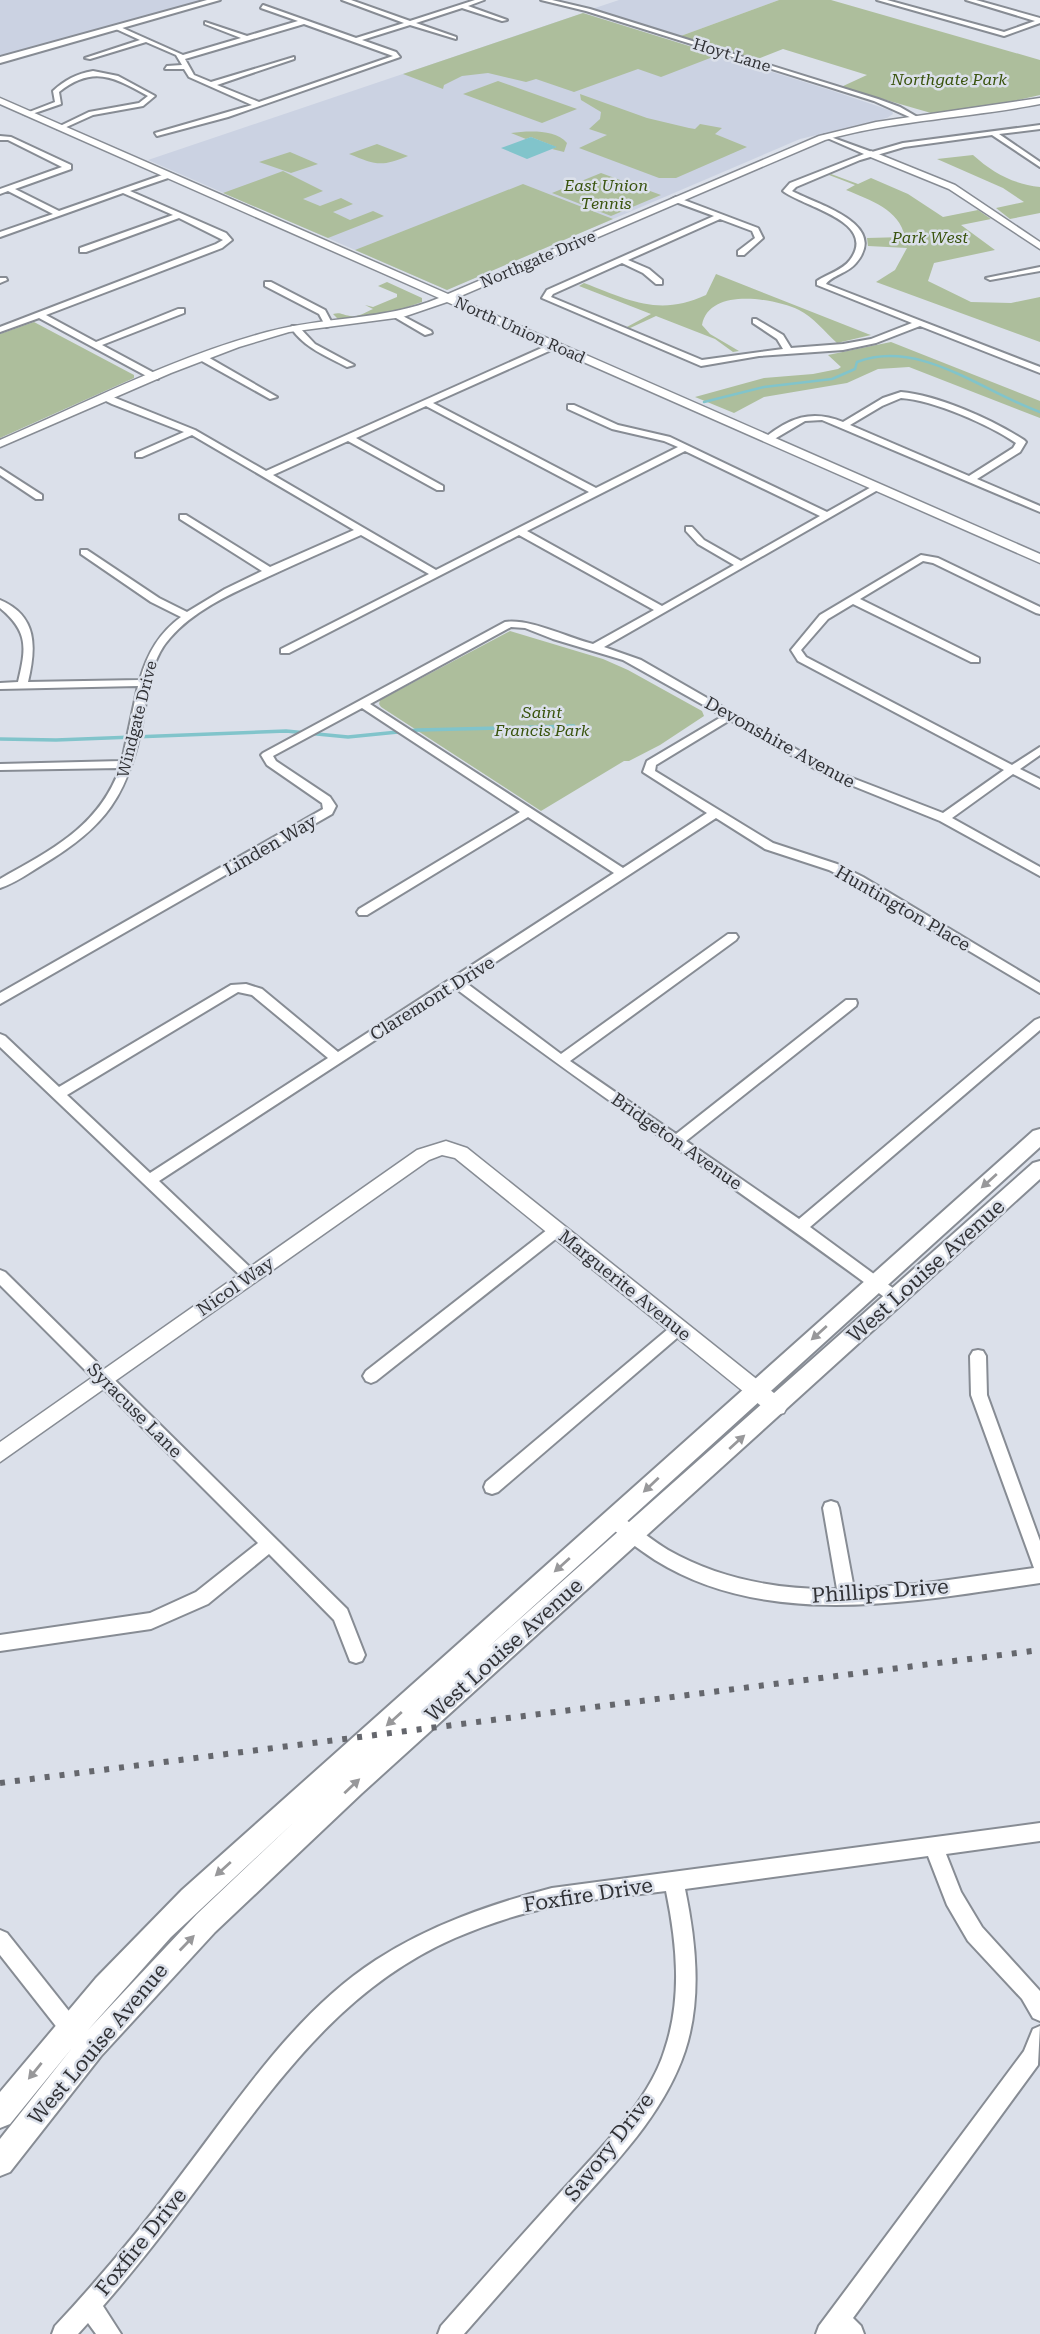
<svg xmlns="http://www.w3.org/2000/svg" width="1040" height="2334" viewBox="0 0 1040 2334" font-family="'Roboto Serif',serif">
<rect width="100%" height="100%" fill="#dbe0ea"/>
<!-- built -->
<g fill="#cbd2e2">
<path d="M0 0H206L0 58Z"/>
<path d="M619 0H779L678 37 592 9Z"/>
<path d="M583 13 833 91 892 111 893 114 887 118 800 139 447 290 148 160Z"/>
</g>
<!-- green -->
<g fill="#adbe9c">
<path d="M779 0H831L1040 60V95L993 106 931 113 841 87 867 75 783 49 755 60 678 37Z"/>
<path d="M583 13 718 55 661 77 638 69 574 92 536 79 526 82 488 73 462 76 444 85 443 89 403 74Z"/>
<path d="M498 81 577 109 542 123 463 94Z"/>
<path d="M580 94 647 118 689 128 695 129 700 124 722 128 715 134 747 147 676 178H659L579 148 607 135 589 129 600 119 601 112 581 100Z"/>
<path d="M511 133C528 131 555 129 567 143L564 152 552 149 556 147 531 137 526 139Z"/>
<path d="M377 144 408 156C381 167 376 165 349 154Z"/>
<path d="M290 152 318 164 291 173 259 162Z"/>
<path d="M973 155C993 173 1013 184 1040 187V213L1010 219 996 208 1024 202 1003 188 937 159Z"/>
<path d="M283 171 323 191 303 199 320 206 341 198 353 204 333 212 350 220 373 211 384 216 328 238 223 193Z"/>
<path d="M601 173 661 195 611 216 552 193Z"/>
<path d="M831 174 858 184 871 178 908 194 943 217 978 210 991 219 961 225 995 250 934 263 928 281 971 302 1011 303 1040 297V342L876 282 895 270 907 248 868 246 867 238 905 237C899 209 870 200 846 190L855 185 829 175Z"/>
<path d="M523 184 613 219 447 290 355 250Z"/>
<path d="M716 274 868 334 871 335 837 343C825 332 813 317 799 310 773 298 709 287 702 325L710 334 739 351 733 352 715 339 656 316 628 329 625 328 651 314 579 286 584 283C629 300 659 317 706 295Z"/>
<path d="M387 282 422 298V302L387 314 339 320 333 314C341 312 342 315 350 316 357 318 366 312 373 309L365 305 373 307 397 297V294L378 286Z"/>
<path d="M34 322 134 375V378L0 438V334Z"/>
<path d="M891 342 1040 401V418L909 367 878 369 847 383 764 397 734 413 695 397 764 378 813 374 838 369 841 367 828 355Z"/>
<path d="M510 631 603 659 628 670 702 711 704 716 660 745 629 761H624L541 811 381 707 379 704 380 700Z"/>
</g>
<!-- water -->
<path fill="#81c4cb" d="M531 137 557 147 527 159 501 148Z"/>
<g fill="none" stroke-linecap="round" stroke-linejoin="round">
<!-- stream-far1 -->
<path stroke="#81c4cb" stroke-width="2.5" d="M704 402 764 387 832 379 855 369 857 362C919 338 983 392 1040 412"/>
<!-- stream -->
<path stroke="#81c4cb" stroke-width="3.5" d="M0 739 56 740 286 731 348 737 418 730 574 726"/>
<!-- minor casing -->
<g stroke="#878c94" stroke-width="4">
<g id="minor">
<path d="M342 0H351L410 21 475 0H484L468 6 507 20 502 21 462 8 416 23 456 37V39L410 25 362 40 396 52 400 57 228 117 157 136 155 133 252 105 189 77 184 69H165L167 66 182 65 176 55 146 42 90 59 85 58 140 40 116 29 118 26 183 55 241 38 205 24V22L247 36 298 21 261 8 263 5 356 38 404 23ZM304 24 393 56 259 102 217 85 294 59V57L211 82 194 75 185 59Z"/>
<path d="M541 0H552L590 9 878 99 900 107 919 118 914 119 874 101 586 11Z"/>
<path d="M877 0H887L1004 32 1035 21 966 0H976L1040 18V23L1004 36Z"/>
<path d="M93 71 118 76 155 96 143 106 93 115 62 129H58V127L89 112 139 103 148 96C114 77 93 65 59 92L61 104 29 115 24 114 55 102 53 91C65 80 76 74 93 71Z"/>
<path d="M1040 125V129L999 134 1040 162V167L992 135 904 147 860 160 796 187 792 191C815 204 890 223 856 263 848 273 831 276 826 284L1040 367V373L920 326 876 343 843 350 759 356 701 366 542 298 547 290 714 216 673 201 672 199 676 197 758 228 763 238 744 255H738V251L755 238 752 231 720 219 628 260 649 269 662 280V284H656L643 273 622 263 553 294 551 297 702 360 783 349 777 339 753 323V319H756L783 335 791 348 843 344 871 339 912 323 817 285V281C827 274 843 270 850 260 879 221 803 207 783 191L790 183 864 154 825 137V135L872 152 903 143Z"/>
<path d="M0 136 11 137 71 165V169L15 189 59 211 168 173 171 177 130 191 226 233 232 240 222 248 46 315 96 342 178 309H184V313L102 345 158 375V379H152L39 318 0 332V327L216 244 223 240 179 218 86 252H80V248L173 215 123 193 0 237V232L53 214 8 191 0 194V189L62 167 8 140H0Z"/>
<path d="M1040 267V271L990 280 986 278Z"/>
<path d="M0 278H6L7 280 0 283Z"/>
<path d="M265 282H271L325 310 333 325 326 327 319 314 265 286Z"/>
<path d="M399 314 431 331 432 333 425 335 396 318 395 316Z"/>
<path d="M292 326H298L315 344 354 365 347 367C326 356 305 348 291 328Z"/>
<path d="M555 342 558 343V347L433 403 596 488 678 447 664 441 612 429 568 409V405H574L618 425 670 437 827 512 875 485 883 487 604 647 641 660 834 771 943 813 1004 770 798 661 791 650 820 615 921 555 938 558 1040 607V614L1036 613 933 563 923 561 860 599 979 658V662H971L853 604 828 619 801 650 806 657 1012 765 1040 747V755L1020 769 1040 779V788L1013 774 952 818 1040 867V876L940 821 826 775 730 720 656 765 655 771 773 843 837 864 863 877 1040 983V993L855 883 829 870 765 849 716 818 465 982 561 1054 728 934H736L738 937 736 940 570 1061 676 1134 846 1000H856L857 1003 856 1006 686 1141 799 1219 1035 1020 1040 1018V1030L810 1227 901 1294 903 1298 901 1302 896 1304 891 1302C747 1195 598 1096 455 988L159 1181 255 1272 257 1276 255 1280H245L0 1047V1034L5 1036 59 1087 231 985 246 984 262 989 338 1052 614 873 528 817 367 915H359L357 912 359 909 520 812 362 708 273 756 276 761 330 797 336 806 332 814 0 1004V993L323 809 322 803 267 765 261 755 263 753 505 622C529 618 569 638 593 644L654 610 519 535 289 653H281V649L429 574 361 535C332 548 302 561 274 574 238 591 197 607 170 638 149 661 148 695 142 724 128 795 106 827 42 865 29 873 15 883 0 888V879C51 850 99 827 120 768L0 770V764L122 761 138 686 0 689V683L18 682C26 648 29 632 0 608V600C38 616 36 648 28 682L140 680C147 654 159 633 181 617L151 602 81 554V550H87L159 598 187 612 225 589 262 571 180 519V515H186L270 567 354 530 192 435 142 457H136V453L184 432 112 404 102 399V395H108L195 430 266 471ZM426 406 589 492 436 570 273 475 348 441 437 490H443V486L356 438ZM685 451 820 516 741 561 704 540 692 527H686V531L698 544 734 565 662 606 527 531ZM511 627 525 628 553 639 623 660 723 716 647 761 643 772 707 813 623 868 370 704ZM238 992 252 995 328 1058 150 1173 67 1095Z"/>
<path d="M200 356H206L277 397 270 399 200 360Z"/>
<path d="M901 392C938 395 993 420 1024 440L1026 442 1020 452 977 479 1040 506V512L822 420 805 421 771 441 763 439C789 418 811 409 843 422L883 398ZM901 398C933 400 990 425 1016 443L1013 448 969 476 850 425 882 406Z"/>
<path d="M0 468 42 495V499H36L0 475Z"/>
<path d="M557 1224 562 1226 564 1230 562 1234 376 1381 371 1383 366 1381 363 1376 366 1371 552 1226Z"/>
<path d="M0 1270 5 1272 347 1609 365 1655 362 1661 356 1663 350 1661 334 1620 269 1554 208 1604 151 1629 0 1651V1635L150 1613 196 1592 258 1543 0 1285Z"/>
<path d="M679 1322 684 1324 687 1328 684 1332 498 1492 492 1494 486 1492 484 1487 486 1482 674 1324Z"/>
<path d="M978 1350 983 1351 986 1356 987 1395 1040 1541V1583C915 1601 769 1631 655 1560 638 1549 623 1537 607 1525L605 1520 607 1515 613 1513 619 1515C635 1526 651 1540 668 1550 719 1579 779 1590 837 1589L823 1508 825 1503 831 1501 837 1503 839 1508 854 1589 927 1583 1034 1568 971 1395 970 1356 973 1351Z"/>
<path d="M1040 1823V1841L946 1854 961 1892 982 1927 1040 1991V2021L1033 2018 1022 1999 968 1941 947 1905 928 1856 685 1889C696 1942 702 1999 685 2051 664 2114 615 2163 572 2211 536 2252 500 2293 464 2334H438L441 2326C480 2282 519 2238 558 2195 595 2154 649 2103 665 2049 682 1998 677 1944 666 1891 628 1896 588 1899 551 1907 518 1914 485 1925 455 1938 350 1984 288 2067 221 2156 183 2207 145 2258 103 2306L121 2334H96L88 2323 78 2334H52L55 2326C101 2277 144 2225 184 2171 241 2096 296 2012 376 1960 430 1925 491 1904 552 1888Z"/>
<path d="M0 1930 7 1933 80 2025 83 2032 80 2039 73 2042 66 2039 0 1955Z"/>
<path d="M1040 2026 1038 2065 853 2318 861 2326 864 2334H816L819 2326 1024 2051 1033 2029Z"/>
</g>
</g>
<!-- tertiary casing -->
<g stroke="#878c94" stroke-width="3">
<g id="tertiary">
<path d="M0 98 448 294 819 136 876 122 1040 98V104C969 118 895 120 825 140L456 298 1040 554V563L447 302 403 317 289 332 239 347 171 373 0 447V440C88 402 174 357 267 332 324 316 384 321 439 298L0 104Z"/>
<path d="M871 151 955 185 1040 242V249L949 189 868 156 867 154Z"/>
<path d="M446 1141 467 1148 784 1401 787 1407 784 1413 777 1415 770 1413 455 1158 442 1155 429 1160 0 1462V1442L417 1150Z"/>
</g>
</g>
<!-- secondary casing -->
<g stroke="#878c94" stroke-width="4">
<g id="secondary">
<path d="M207 0H220L0 63V57Z"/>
<path d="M1040 1129V1147L485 1650 1033 1163 1040 1161V1179L361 1794 215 1932 101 2056 10 2172 0 2176V2139L72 2048 10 2124 0 2128V2092L96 1978 182 1890 1033 1131ZM293 1823 197 1914 88 2030 171 1937Z"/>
</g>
</g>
<!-- minor -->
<use href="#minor" fill="#fff" fill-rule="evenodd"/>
<!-- tertiary -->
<use href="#tertiary" fill="#fff" fill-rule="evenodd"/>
<!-- secondary -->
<use href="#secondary" fill="#fff" fill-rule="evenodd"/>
<!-- rail -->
<path stroke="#65676d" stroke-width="6" stroke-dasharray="5 10" stroke-linecap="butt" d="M0 1783 1040 1650"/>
</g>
<!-- one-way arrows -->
<defs><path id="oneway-solid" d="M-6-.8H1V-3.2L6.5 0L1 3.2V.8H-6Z" transform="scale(1.75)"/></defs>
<g fill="#98989a">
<use href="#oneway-solid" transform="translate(989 1181) rotate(138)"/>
<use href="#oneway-solid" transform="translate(819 1333) rotate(138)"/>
<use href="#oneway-solid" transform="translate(737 1442) rotate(-42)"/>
<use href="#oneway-solid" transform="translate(651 1485) rotate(137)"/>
<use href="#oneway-solid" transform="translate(562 1565) rotate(138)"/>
<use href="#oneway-solid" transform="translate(394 1719) rotate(138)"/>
<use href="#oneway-solid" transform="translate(352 1786) rotate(-43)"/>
<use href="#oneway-solid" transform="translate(223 1869) rotate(138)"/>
<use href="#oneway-solid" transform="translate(187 1943) rotate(-46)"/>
<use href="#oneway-solid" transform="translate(35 2071) rotate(129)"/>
</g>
<g text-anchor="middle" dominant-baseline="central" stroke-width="5" stroke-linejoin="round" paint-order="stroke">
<!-- far-street labels -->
<g font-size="16" fill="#313236" stroke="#dbe0ea">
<text transform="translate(732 55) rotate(17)">Hoyt Lane</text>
<text transform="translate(538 259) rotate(-23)">Northgate Drive</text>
<text transform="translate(520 330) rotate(24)">North Union Road</text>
<text transform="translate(137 719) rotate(-76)">Windgate Drive</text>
</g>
<!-- far-park labels -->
<g font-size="16" font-style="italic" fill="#39530d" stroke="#dbe0ea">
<text x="949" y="79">Northgate Park</text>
<text x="606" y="185">East Union<tspan x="606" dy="18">Tennis</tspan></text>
<text x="930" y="237">Park West</text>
<text x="542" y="712">Saint<tspan x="542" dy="18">Francis Park</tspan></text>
</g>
<!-- street labels -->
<g font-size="18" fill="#313236" stroke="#dbe0ea">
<text transform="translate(780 742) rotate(29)">Devonshire Avenue</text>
<text transform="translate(270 845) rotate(-30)">Linden Way</text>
<text transform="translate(903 908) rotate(30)">Huntington Place</text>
<text transform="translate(432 998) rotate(-32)">Claremont Drive</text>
<text transform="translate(677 1141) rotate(35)">Bridgeton Avenue</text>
<text transform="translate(625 1285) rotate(39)">Marguerite Avenue</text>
<text transform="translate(235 1286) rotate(-35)">Nicol Way</text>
<text transform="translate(135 1410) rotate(45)">Syracuse Lane</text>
</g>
<!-- near-street labels -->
<g font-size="21" fill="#313236" stroke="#dbe0ea">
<text transform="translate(926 1271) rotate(-42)">West Louise Avenue</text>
<text transform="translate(880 1591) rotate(-4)">Phillips Drive</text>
<text transform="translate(504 1650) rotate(-42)">West Louise Avenue</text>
<text transform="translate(588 1895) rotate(-9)">Foxfire Drive</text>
<text transform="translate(98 2044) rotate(-50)">West Louise Avenue</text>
<text transform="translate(609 2147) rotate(-52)">Savory Drive</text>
<text transform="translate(141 2242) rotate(-51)">Foxfire Drive</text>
</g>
</g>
</svg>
